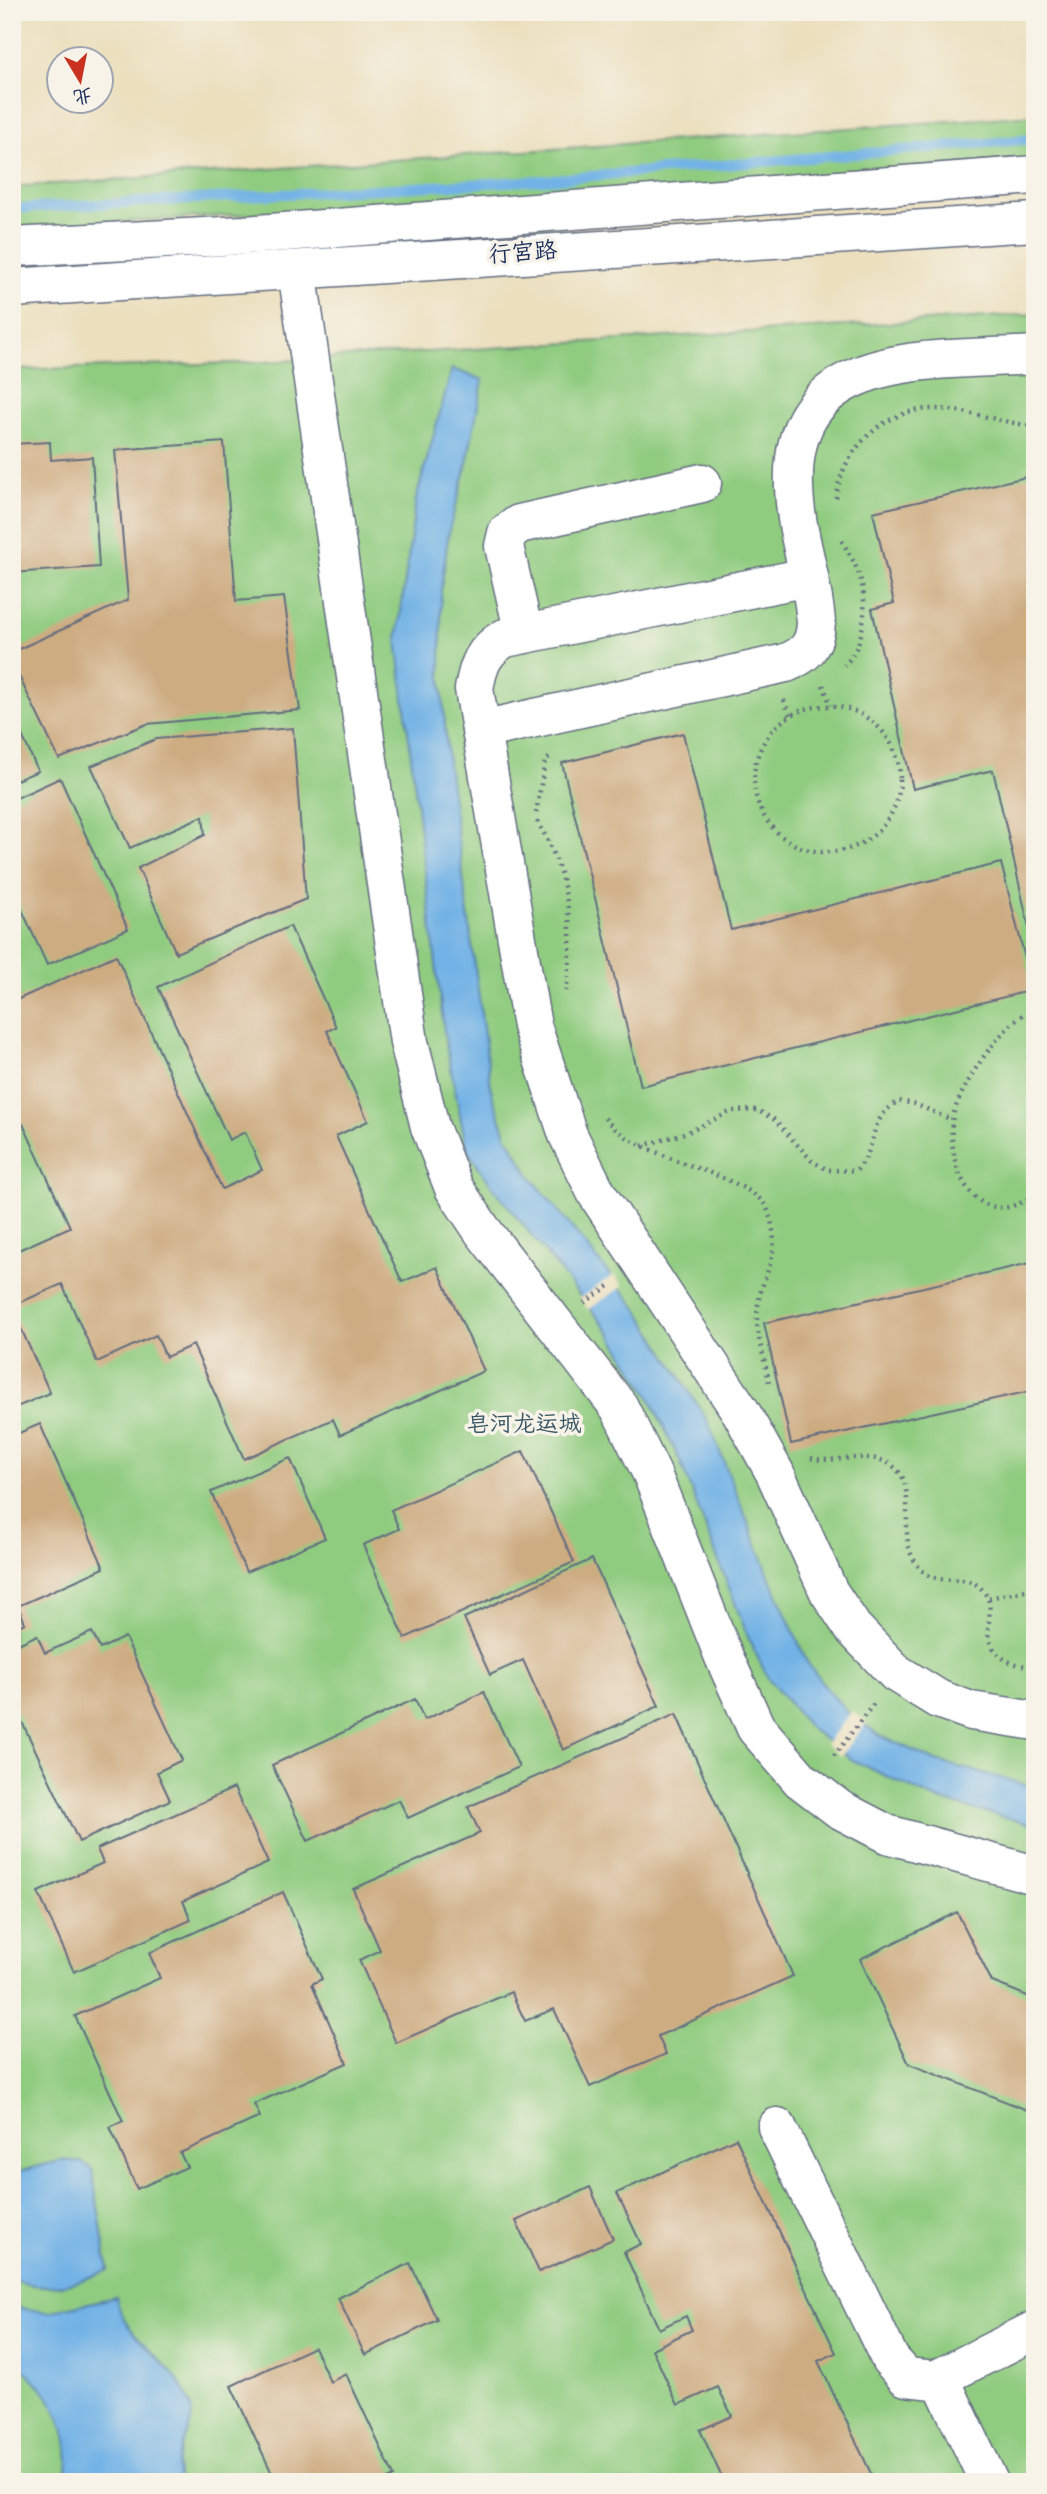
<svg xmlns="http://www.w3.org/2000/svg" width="1047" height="2494" viewBox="0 0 1047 2494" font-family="'Gochi Hand','LXGW WenKai TC',sans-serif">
<rect width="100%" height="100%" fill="#f7f3e8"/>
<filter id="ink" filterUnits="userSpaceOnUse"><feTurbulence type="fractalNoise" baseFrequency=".0143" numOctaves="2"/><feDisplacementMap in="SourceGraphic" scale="14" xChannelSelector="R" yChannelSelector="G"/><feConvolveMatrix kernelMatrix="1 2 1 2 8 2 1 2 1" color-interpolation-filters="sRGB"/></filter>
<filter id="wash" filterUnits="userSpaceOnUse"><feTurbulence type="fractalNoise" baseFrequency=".00686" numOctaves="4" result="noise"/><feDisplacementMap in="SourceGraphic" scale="28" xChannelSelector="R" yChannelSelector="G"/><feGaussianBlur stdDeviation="1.57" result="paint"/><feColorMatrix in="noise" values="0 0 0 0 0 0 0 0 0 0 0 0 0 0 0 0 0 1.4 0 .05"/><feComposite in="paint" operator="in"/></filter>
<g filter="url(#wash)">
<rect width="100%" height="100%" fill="#ebdfbd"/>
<!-- green -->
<g fill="#90cc80" stroke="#567e6f" stroke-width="2">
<path d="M1035 115V170L12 228V187Z"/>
<path d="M1035 314V2482H12V370L266 362Z"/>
</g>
<!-- water -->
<g fill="#72b2e6" stroke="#4670a2" stroke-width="2">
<path d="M452 369 483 380 465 473 449 530 441 589V675L448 764 492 1095 507 1137 531 1177 639 1311 708 1422 770 1578 807 1662 827 1689 851 1716 881 1736 936 1761 1035 1787V1825L935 1799 852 1760 810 1728 769 1680 750 1642 680 1461 647 1392 610 1333 493 1187 467 1150 445 1039 397 640 416 499Z"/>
<path d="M63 2160 82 2162 92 2169 108 2270C76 2284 46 2293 12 2279V2173Z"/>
<path d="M116 2297C123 2340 176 2361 190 2403 199 2428 171 2448 179 2482H65C76 2434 51 2387 12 2361V2307L47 2312Z"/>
</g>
<!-- pier -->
<g fill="#ebdfbd">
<path d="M614 1275 623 1286 588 1310 580 1298Z"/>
<path d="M852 1711 867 1722 841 1756 826 1744Z"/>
</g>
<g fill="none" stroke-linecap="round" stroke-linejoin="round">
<!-- stream -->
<path stroke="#72b2e6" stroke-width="10" d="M12 209 544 180 1035 139"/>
</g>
<g id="blocks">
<!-- building -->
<g fill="#cdac82">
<path d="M50 442 51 460 92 457 99 567 12 573V444Z"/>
<path d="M224 442 236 601 284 597 300 710 147 724 59 759 12 662V652L128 600 115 450Z"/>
<path d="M1035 475V949H1034L993 770 913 789 872 609 894 603 873 512Z"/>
<path d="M12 713 38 771 12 782Z"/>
<path d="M293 728 306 899 176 953 138 868 205 835 203 816 130 848 91 766 156 739Z"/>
<path d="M683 733 731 930 1001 863 1033 990 641 1086 562 763Z"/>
<path d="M60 778 128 929 47 965 12 888V800Z"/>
<path d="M290 926 336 1027 327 1031 368 1121 336 1136 402 1282 437 1267 484 1371 340 1435 333 1419 244 1459 193 1345 166 1357 156 1335 97 1362 62 1284 12 1306V1253L70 1227 23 1124 12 1129V1002L116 955 222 1189 262 1170 245 1132 229 1140 158 987Z"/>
<path d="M1035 1262V1390L791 1444 764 1323Z"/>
<path d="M15 1315 50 1393 12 1409V1316Z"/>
<path d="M40 1424 104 1568 18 1606 25 1623 12 1629V1436Z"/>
<path d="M523 1451 574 1562 405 1638 363 1545 399 1529 391 1510Z"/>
<path d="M290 1458 325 1538 246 1572 211 1492Z"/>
<path d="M592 1559 659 1706 563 1750 523 1660 490 1675 464 1618Z"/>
<path d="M92 1632 100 1649 125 1637 182 1760 157 1772 170 1800 79 1842 12 1701V1647L37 1635 45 1653Z"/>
<path d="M484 1692 519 1767 408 1818 399 1800 308 1841 272 1765 415 1699 424 1720Z"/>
<path d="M676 1714 793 1976 658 2036 666 2054 590 2087 554 2009 525 2021 511 1992 396 2043 359 1960 380 1950 353 1889 480 1833 468 1807Z"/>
<path d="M234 1788 268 1863 183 1901 191 1920 74 1972 38 1892 103 1863 97 1849Z"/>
<path d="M283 1892 322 1979 312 1984 347 2063 254 2104 260 2117 180 2153 187 2167 137 2189 110 2127 123 2121 75 2016 160 1978 149 1953Z"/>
<path d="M957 1912 992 1982 1035 1999V2113L909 2064 860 1959Z"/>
<path d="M736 2138 836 2353 818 2361 875 2482H724L700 2430 732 2416 718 2387 678 2405 652 2349 692 2330 686 2316 659 2329 624 2252 641 2244 617 2193Z"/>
<path d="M590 2187 613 2239 539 2272 516 2221Z"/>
<path d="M410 2263 437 2320 365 2355 338 2298Z"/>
<path d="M314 2347 330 2382 346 2374 394 2476 382 2482H276L231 2386Z"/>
</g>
</g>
</g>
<g filter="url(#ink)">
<use href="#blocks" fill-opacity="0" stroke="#646d7f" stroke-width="2"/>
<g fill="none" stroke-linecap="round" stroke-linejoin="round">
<!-- minor casing -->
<g stroke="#646d7f" stroke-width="41">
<g id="minor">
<path d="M12 247 244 235 1035 175"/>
<path d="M297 270 409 1042 430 1127 454 1188 482 1230 619 1407 652 1474 724 1657 756 1728 801 1780 839 1809 887 1834 1035 1875"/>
<path d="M808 577 505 638C483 650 478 666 474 689L532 1026 568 1135 597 1194 741 1412 775 1473 829 1592 853 1628 896 1673 938 1699 971 1711 1035 1721"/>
<path d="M524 634 504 546 507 533 519 524 702 483"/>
<path d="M481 730 786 663C806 655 815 645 816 623 813 577 795 533 794 487 788 345 935 362 1035 355"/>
<path d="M777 2127 890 2359 906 2377 935 2380 1035 2330"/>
<path d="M940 2378 989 2482"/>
</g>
</g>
<!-- major casing -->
<g stroke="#646d7f" stroke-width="41">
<path id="major" d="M12 288 1035 222"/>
</g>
<!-- path -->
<g stroke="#646d7f" stroke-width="4.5" stroke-dasharray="2 5" stroke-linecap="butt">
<path d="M836 498C841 451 884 408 934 409 968 409 1001 423 1035 426"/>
<path d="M842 541C849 553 858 568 861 581 868 607 864 648 844 665"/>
<path d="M823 685 831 705"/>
<path d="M784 700 790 716"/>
<circle cx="827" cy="779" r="73"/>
<path d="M536 813 545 761 552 756"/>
<path d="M537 821C569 873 576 933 566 991"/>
<path d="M1035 1009C1005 1017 955 1092 952 1122 949 1157 964 1213 1008 1207 1017 1205 1030 1200 1035 1192"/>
<path d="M605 1118C637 1162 755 1173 768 1211 785 1260 759 1273 757 1315 756 1336 766 1362 769 1383"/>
<path d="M642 1146 688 1132 732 1111 757 1110 775 1120 812 1161 828 1170 856 1171C881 1145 864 1122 899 1101L915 1104 952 1120"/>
<path d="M584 1303 612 1284"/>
<path d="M811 1458C838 1465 877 1446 899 1472 915 1491 900 1532 912 1556 933 1599 967 1563 986 1595 994 1607 986 1625 989 1638 994 1659 1016 1667 1035 1666"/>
<path d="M989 1598 1035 1588"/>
<path d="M834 1756 875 1702"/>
</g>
<!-- minor -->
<use href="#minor" stroke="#fff" stroke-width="38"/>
<!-- major -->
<use href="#major" stroke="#fff" stroke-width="38"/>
</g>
</g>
<g text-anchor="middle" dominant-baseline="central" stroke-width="7" stroke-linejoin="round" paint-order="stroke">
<!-- street labels -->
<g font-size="23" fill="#1b2f5e" stroke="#f7f3e8">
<text transform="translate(523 255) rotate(-4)">行宫路</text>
</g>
<!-- park labels -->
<g font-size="23" fill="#385666" stroke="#f7f3e8">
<text x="524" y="1426">皂河龙运城</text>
</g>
</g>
<!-- margin -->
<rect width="1047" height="2494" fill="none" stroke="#f7f3e8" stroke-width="42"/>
<!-- north arrow -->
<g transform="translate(80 80) rotate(170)"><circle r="33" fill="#f7f3e8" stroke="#9fa5b1" stroke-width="2"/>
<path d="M0-5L12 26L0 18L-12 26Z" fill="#c8321e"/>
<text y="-10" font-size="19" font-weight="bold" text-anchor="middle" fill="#1b2f5e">北</text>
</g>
</svg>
